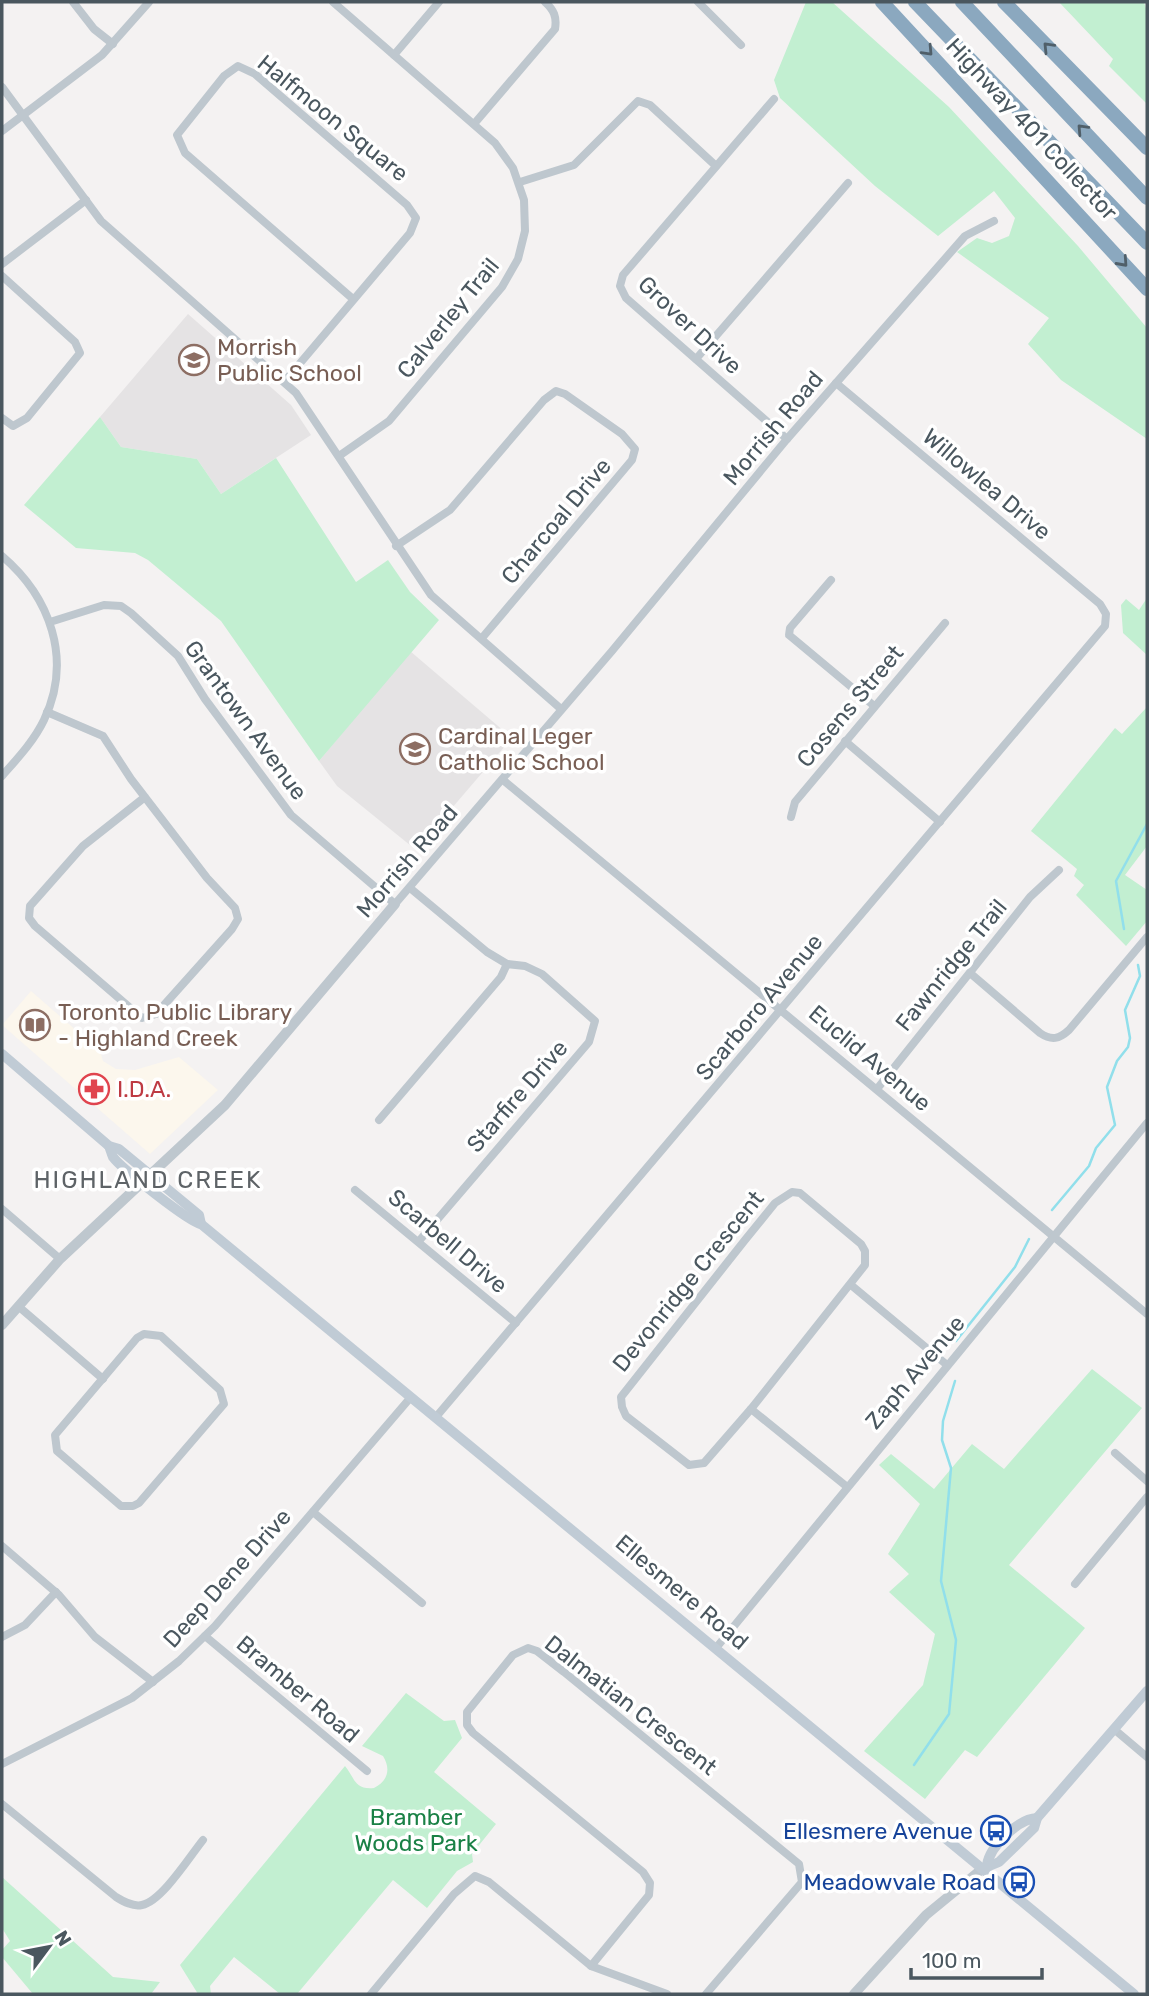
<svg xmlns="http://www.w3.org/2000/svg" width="1149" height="1996" viewBox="0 0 1149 1996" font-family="Rubik,sans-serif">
<rect width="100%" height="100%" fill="#f4f2f2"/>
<!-- commercial -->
<path fill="#fcf7ed" d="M31 991 100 1051 103 1061 116 1069 135 1070 179 1057 218 1090 150 1154 2 1025Z"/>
<!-- education -->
<g fill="#e5e3e4">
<path d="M188 314 291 405 311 435 221 494 197 459 121 447 100 417Z"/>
<path d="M410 651 512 738 416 850 337 786 319 761Z"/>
</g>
<!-- green -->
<g fill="#c2efd1">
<path d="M806 2H832L949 107 1078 246 1147 328V439L1061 380 1028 344 1049 318 957 252 977 238 992 243 1009 236 1015 218 994 191 938 236 875 186 780 98 774 80Z"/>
<path d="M1059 2H1144L1147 12V104L1109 66 1113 59Z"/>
<path d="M100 417 121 447 197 459 221 494 276 458 356 582 388 560 410 592 439 620 319 761 221 621 148 560 135 553 76 548 24 505Z"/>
<path d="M1147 598V655L1123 633 1121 605 1126 599 1139 610Z"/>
<path d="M1147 707V846L1125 875 1147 890V921L1126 946 1076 895 1084 885 1074 876 1077 869 1031 831 1115 728 1122 734Z"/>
<path d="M1092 1369 1142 1408 1009 1565 1085 1628 977 1757 965 1750 925 1799 864 1751 923 1685 935 1634 889 1592 909 1574 888 1554 920 1504 879 1465 891 1454 934 1489 972 1444 1004 1469Z"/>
<path d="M406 1693 444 1721 455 1720 462 1738 434 1772 496 1824 472 1854 473 1862 457 1871 427 1908 393 1880 297 1994H280L234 1957 210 1986 211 1994H198L180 1965 345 1766C355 1778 354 1790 374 1788 388 1781 391 1769 383 1756L362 1746Z"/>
<path d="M2 1877 113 1977 160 1982 151 1994H33L2 1957V1950L10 1941 2 1928Z"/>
</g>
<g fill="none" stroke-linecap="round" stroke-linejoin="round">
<!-- stream -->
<g stroke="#91dfeb" stroke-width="2.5">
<path d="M1124 929 1116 881 1147 824"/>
<path d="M1052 1210 1089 1166 1096 1148 1115 1125 1107 1087 1117 1061 1128 1047 1130 1038 1125 1010 1140 976 1138 965"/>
<path d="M956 1341 1015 1267 1029 1239"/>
<path d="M914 1765 949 1714 956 1640 941 1581 951 1468 942 1440 943 1421 955 1381"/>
</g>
<!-- minor -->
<g stroke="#bec7ce" stroke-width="8">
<path d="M73 2 94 29 113 44"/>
<path d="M333 2 495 143 513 168 524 200 525 231 518 259 502 287 389 421 339 456"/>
<path d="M698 2 741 45"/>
<path d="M394 55 439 2"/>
<path d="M2 87 101 221 296 393 431 595 561 709"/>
<path d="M774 99 623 275 620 286 626 298 787 439"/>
<path d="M474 124 555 29C557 17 554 10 545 2"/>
<path d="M2 131 102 55 149 2"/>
<path d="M520 182 574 165 638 101 650 105 716 166"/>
<path d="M2 264 86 200"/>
<path d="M2 276 75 342 80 353 27 418 13 426 2 418"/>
<path d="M696 359 848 183"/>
<path d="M285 381 410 233 416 218 407 205 255 74 238 66 224 76 177 135 185 153 353 299"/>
<path d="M396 546 450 510 544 400 556 391 565 394 622 434 635 449 632 460 482 638"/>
<path d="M2 556C50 597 73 659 44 720 34 741 17 759 2 776"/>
<path d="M831 580 790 628 789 635 873 705"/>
<path d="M50 622 104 605 121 606 131 613 178 656 205 699 291 815 395 904 612 651 787 439 965 236 994 221"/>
<path d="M47 712 103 736 131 779 207 878 235 908 238 919 232 929 156 1014 142 1018 35 926 29 918 30 906 83 846 145 797"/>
<path d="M845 741 940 822"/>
<path d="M503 780 1147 1314"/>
<path d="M791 817 795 802 945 623"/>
<path d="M410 888 487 952 507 964 525 966 542 974 595 1021 589 1042 419 1241"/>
<path d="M970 973 1040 1033C1052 1041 1059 1039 1069 1030L1147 937"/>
<path d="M877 1089 1030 897 1059 870"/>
<path d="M379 1120 501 977 507 964"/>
<path d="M355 1190 516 1323"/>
<path d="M792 1192 800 1193 861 1244 865 1251V1265L751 1409 704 1463 689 1465 626 1416 622 1407 621 1397 745 1240 775 1203Z"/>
<path d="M2 1209 60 1259"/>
<path d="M851 1285 947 1365"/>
<path d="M18 1306 103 1379"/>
<path d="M144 1334 161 1336 220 1390 224 1404 139 1503 133 1506H121L57 1451 55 1435 137 1338Z"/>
<path d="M751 1409 846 1486"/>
<path d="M436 1417 1105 626 1106 614 1100 604 836 383"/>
<path d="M1115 1453 1147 1481"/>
<path d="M313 1512 422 1603"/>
<path d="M2 1546 59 1595 95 1637 153 1682"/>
<path d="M1075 1584 1147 1497"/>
<path d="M205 1636 367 1771"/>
<path d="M2 1637 25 1625 56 1592"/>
<path d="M716 1648 1147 1123"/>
<path d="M1115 1730 1147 1757"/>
<path d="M2 1764 132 1698 179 1661 215 1626 411 1397"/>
<path d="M2 1804 116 1897C124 1902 133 1907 142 1905 162 1901 190 1856 203 1840"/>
<path d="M591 1966 649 1895 650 1883 643 1872 473 1733 467 1725V1712L513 1655 528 1648 537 1651 564 1672 799 1864 802 1882 706 1994"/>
<path d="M371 1994 454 1894 475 1876 489 1882 591 1966 667 1994"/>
</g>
<!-- tertiary -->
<g stroke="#bec7ce" stroke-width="10">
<path d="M2 1325 60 1259 225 1105 395 904"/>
<path d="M854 1994 926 1915 982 1869"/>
</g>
<!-- secondary -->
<g stroke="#c0cbd5" stroke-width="10">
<path d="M2 1054 109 1146 119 1149 199 1215 201 1224"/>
<path d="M109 1146C110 1148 112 1155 113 1157 122 1169 189 1222 201 1224L1134 1994"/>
<path d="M987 1865C990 1846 1018 1819 1037 1818"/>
<path d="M982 1869 999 1862 1034 1828 1037 1818 1147 1691"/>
</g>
<!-- motorway -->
<g stroke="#8ba8bf" stroke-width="14">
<path d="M882 2 1147 289"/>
<path d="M915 2 1147 243"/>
<path d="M962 2 1147 198"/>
<path d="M1004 2 1147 148"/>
</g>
</g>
<!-- one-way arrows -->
<defs><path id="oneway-chevron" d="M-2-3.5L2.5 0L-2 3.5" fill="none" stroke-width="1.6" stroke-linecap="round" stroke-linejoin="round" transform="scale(1.75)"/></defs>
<g stroke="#505f69">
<use href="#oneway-chevron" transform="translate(1048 47) rotate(-134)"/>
<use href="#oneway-chevron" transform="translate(928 51) rotate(47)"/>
<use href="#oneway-chevron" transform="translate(1082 129) rotate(-133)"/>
<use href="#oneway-chevron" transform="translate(1123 262) rotate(48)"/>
</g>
<!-- icons -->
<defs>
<g id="school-ring" transform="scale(1.575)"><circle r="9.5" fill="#fff" stroke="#8d6e63" stroke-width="1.5"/><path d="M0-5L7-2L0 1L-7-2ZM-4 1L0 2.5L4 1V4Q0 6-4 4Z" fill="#8d6e63"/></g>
<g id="library-ring" transform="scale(1.575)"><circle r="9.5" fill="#fff" stroke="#8d6e63" stroke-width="1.5"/><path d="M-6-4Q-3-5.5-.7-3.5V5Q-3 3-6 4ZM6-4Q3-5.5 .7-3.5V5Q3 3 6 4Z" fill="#8d6e63"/></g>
<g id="pharmacy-ring" transform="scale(1.575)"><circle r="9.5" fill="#fff" stroke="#e0444e" stroke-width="1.5"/><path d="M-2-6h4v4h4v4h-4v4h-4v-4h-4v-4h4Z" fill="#e0444e"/></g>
<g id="bus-ring" transform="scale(1.575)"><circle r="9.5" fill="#fff" stroke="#1a4fb4" stroke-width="1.5"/><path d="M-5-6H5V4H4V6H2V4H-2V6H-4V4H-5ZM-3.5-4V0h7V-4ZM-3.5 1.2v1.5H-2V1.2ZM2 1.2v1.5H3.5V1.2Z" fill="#1a4fb4"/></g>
</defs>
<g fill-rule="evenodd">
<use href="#school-ring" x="194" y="360"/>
<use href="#school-ring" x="415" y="749"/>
<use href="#library-ring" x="35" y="1025"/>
<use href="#pharmacy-ring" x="94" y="1089"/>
<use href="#bus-ring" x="996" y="1831"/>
<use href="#bus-ring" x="1019" y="1882"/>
</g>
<g text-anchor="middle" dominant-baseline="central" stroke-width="7" stroke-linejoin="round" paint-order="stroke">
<!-- street labels -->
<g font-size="23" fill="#4a575f" stroke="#fff">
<text transform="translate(333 118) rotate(39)">Halfmoon Square</text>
<text transform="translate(1032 129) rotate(47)">Highway 401 Collector</text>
<text transform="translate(448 318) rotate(-51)">Calverley Trail</text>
<text transform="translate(690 325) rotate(43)">Grover Drive</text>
<text transform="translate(773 428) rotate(-50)">Morrish Road</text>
<text transform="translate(987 484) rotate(40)">Willowlea Drive</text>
<text transform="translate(556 521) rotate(-50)">Charcoal Drive</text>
<text transform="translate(850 706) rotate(-50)">Cosens Street</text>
<text transform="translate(246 720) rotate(54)">Grantown Avenue</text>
<text transform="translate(407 861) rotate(-49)">Morrish Road</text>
<text transform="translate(951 965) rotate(-51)">Fawnridge Trail</text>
<text transform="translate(759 1007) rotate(-50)">Scarboro Avenue</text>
<text transform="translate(870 1058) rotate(40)">Euclid Avenue</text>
<text transform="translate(517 1096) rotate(-49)">Starfire Drive</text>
<text transform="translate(448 1241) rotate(40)">Scarbell Drive</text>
<text transform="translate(688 1281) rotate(-51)">Devonridge Crescent</text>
<text transform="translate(915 1372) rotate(-50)">Zaph Avenue</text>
<text transform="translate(227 1578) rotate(-48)">Deep Dene Drive</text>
<text transform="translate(682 1592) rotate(40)">Ellesmere Road</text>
<text transform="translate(298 1689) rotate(40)">Bramber Road</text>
<text transform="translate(631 1705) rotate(38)">Dalmatian Crescent</text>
</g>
<!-- education labels -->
<g font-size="23" fill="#785e54" stroke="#fff" text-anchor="start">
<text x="217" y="347">Morrish<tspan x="217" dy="26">Public School</tspan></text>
<text x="438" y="736">Cardinal Leger<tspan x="438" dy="26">Catholic School</tspan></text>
<text x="58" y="1012">Toronto Public Library<tspan x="58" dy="26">- Highland Creek</tspan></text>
</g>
<!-- health labels -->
<g font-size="23" fill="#be3a42" stroke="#fff" text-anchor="start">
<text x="117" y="1089">I.D.A.</text>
</g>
<!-- park labels -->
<g font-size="23" fill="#1a8146" stroke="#fff">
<text x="416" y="1817">Bramber<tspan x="416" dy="26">Woods Park</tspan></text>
</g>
<!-- transit labels -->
<g font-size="23" fill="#164399" stroke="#fff" text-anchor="end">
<text x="973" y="1831">Ellesmere Avenue</text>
<text x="996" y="1882">Meadowvale Road</text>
</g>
<!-- neighbourhood labels -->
<g font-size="24" letter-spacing="2" fill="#5e6367" stroke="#fff">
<text x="148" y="1180">HIGHLAND CREEK</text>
</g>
</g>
<!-- border -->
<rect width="1149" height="1996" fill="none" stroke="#4a575f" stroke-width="7"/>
<!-- north arrow -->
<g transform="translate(49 1947) rotate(58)" stroke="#ffffff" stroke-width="5" paint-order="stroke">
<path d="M0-5L12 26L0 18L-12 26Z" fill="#4a575f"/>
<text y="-10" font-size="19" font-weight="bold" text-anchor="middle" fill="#4a575f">N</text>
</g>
<!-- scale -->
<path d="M911 1968v10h131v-10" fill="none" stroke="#4a575f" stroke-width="3.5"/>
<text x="922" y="1968" font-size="21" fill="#4a575f" stroke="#ffffff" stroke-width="5" paint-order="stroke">100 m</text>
</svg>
